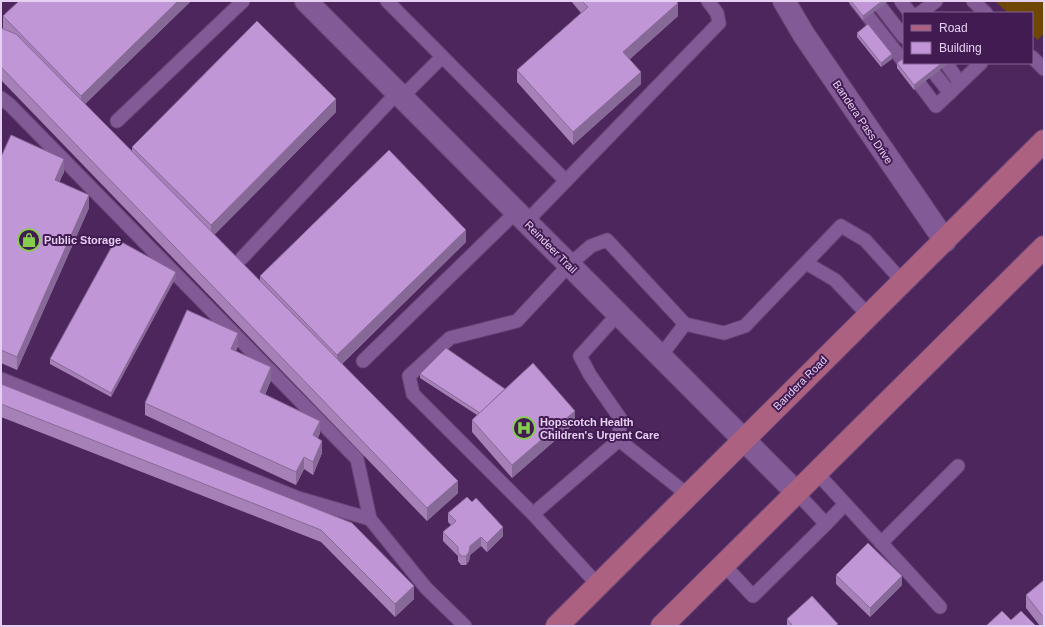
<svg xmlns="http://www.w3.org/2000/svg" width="1045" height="627" viewBox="0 0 1045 627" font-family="Arial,sans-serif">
<rect width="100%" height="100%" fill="#4c265d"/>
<!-- green -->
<path fill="#6e4803" d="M995 1H1044V33L1038 40 1032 35V13H1008Z"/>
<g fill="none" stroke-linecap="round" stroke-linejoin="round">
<!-- service casing -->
<g stroke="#674576" stroke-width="15">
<g id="service">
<path d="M387 1 566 181"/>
<path d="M856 1 904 62"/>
<path d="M876 1 904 37"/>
<path d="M901 1 910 13"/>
<path d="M973 1 986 13"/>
<path d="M920 13 936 1"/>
<path d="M1032 57 1044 69"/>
<path d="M904 63 936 106 981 63"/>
<path d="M926 63 950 93"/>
<path d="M946 63 960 83"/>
<path d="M402 97 442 57"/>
<path d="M1 98 10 105 357 459 370 519 426 588 465 626"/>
<path d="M117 121 243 1"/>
<path d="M526 222 719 23 717 13 708 1"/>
<path d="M242 258 398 92"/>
<path d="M806 263 835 280 869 316"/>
<path d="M685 324 724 333 745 326 841 226 865 240 903 282"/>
<path d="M363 361 516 212"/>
<path d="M1 379 298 498 370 519"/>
<path d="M619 440 688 495"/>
<path d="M817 473 940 607"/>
<path d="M533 514 413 394 409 376 450 338 517 321 569 265 591 246 607 240 685 324 660 357"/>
<path d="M826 524 845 504"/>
<path d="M881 543 958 466"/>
<path d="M724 565 753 596 826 524 797 493"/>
<path d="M598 585 533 514 619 440 620 418 590 375 580 356 618 314"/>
</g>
</g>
<!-- minor casing -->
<g stroke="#674576" stroke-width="24">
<g id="minor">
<path d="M306 1 797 493"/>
<path d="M784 1 804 35 945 241"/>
</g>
</g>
<!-- primary casing -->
<g stroke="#674576" stroke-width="24">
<g id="primary">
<path d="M557 626 1044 141"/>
<path d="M662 626 1044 247"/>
</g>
</g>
<!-- service -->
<use href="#service" stroke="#825a96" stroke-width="13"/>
<!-- minor -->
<use href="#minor" stroke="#825a96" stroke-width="22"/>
<!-- primary -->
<use href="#primary" stroke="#ad6180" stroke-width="22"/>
</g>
<!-- wall -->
<g fill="#a581b8">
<path d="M19 1H191L85 104 132 152V147L336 112 214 235 260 281V276L466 242 342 364 458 493 427 521 1 80V28L3 29V16Z"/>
<path d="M571 1H676L678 16 630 59 641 84 573 145 517 82V70L581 13Z"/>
<path d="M848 1H888L863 20Z"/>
<path d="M857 33 892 59 881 67 857 37Z"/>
<path d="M897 63H948L914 90 897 68Z"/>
<path d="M1 156 64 172 59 182 89 208 17 370 1 363Z"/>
<path d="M176 277 111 397 50 364V359Z"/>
<path d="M238 346 236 351 271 380 265 395 320 433 318 438 322 453 313 475 304 469 296 485 145 415V403Z"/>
<path d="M420 374 505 389 575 423 512 478 472 432V420L477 415 420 378Z"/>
<path d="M1 384 352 523 414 599 395 617 321 542 1 417Z"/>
<path d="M448 513 503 536 487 552 481 546 470 555 469 561 466 565H461L458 561V556L443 541V532L451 525 448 522Z"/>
<path d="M836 575 902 585 870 617 836 584Z"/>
<path d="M1044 580V626H1040L1026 608V595Z"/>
<path d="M787 619 838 626H787Z"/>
</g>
<!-- shaded-wall -->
<g fill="#866996">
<path d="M178 1H191L81 108V96Z"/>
<path d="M882 1H888L863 20V16Z"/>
<path d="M678 3V16L623 65V52Z"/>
<path d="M892 54V59L881 67V63Z"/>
<path d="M942 63H948L914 90V85Z"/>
<path d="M641 72V84L573 145V132Z"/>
<path d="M336 99V112L211 238V225Z"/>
<path d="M64 159V172L55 192V180Z"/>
<path d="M89 195V208L17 370V357Z"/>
<path d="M466 230V242L337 368V355Z"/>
<path d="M176 272V277L111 397V393Z"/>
<path d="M238 333V346L231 362V349Z"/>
<path d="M271 367V380L260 405V392Z"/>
<path d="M575 411V423L512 478V465Z"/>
<path d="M320 421V433L313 448V435Z"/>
<path d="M322 441V453L313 475V462Z"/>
<path d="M304 457V469L296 485V472Z"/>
<path d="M458 481V493L427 521V508Z"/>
<path d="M503 527V536L487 552V543Z"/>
<path d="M481 537V546L470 555 469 561 466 565V556L470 546Z"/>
<path d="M902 576V585L870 617V608Z"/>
<path d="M414 586V599L395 617V604Z"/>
</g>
<!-- building -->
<g fill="#c096d6" stroke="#866996">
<path d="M19 1H178L81 96 3 16Z"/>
<path d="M582 1H676L678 3 623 52 641 72 573 132 517 70 588 7Z"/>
<path d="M851 1H882L863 16Z"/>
<path d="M257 21 336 99 211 225 132 147Z"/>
<path d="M868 24 892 54 881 63 857 33Z"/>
<path d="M1 28 16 34 458 481 427 508 1 67Z"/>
<path d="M904 58V63H942L914 85 897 63Z"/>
<path d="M11 135 64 159 55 180 89 195 17 357 1 350V157Z"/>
<path d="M389 150 466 230 337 355 260 276Z"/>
<path d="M116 239 176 272 111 393 50 359Z"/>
<path d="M187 310 238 333 231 349 271 367 260 392 320 421 313 435 322 441 313 462 304 457 296 472 145 403Z"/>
<path d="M446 348 505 389 480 413 420 374Z"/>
<path d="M533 363 575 411 512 465 472 420Z"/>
<path d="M1 384 352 523 414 586 395 604 321 530 1 404Z"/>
<path d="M467 497 472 502 476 498 503 527 487 543 481 537 470 546 469 552 466 556H461L458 552V547L443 532 456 521 448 513Z"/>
<path d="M868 543 902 576 870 608 836 575Z"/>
<path d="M1044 580V618L1026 595Z"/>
<path d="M812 596 838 624 835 626H793L787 619Z"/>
<path d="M1002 611 1011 620 1021 611 1036 626H986Z"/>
</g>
<!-- icons -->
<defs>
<g id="shop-ring" transform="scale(1.15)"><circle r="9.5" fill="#411b52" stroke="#85cf4d" stroke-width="1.5"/><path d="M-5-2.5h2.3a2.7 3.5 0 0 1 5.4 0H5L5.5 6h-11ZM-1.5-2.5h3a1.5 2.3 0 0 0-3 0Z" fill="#85cf4d"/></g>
<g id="hospital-ring" transform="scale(1.15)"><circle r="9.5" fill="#411b52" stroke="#85cf4d" stroke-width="1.5"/><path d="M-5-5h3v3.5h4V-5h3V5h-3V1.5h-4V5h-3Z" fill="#85cf4d"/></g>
</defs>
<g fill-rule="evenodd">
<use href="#shop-ring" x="29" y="240"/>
<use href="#hospital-ring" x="524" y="428"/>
</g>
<g text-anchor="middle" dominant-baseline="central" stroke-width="4" stroke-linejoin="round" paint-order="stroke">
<!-- street labels -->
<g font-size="11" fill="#e6d0f1" stroke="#411b52">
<text transform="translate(863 122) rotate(56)">Bandera Pass Drive</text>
<text transform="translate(551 247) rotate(45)">Reindeer Trail</text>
<text transform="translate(800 383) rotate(-45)">Bandera Road</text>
</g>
<!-- poi labels -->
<g font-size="11" font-weight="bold" fill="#e6d0f1" stroke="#411b52" text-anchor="start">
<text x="44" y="240">Public Storage</text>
<text x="540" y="422">Hopscotch Health<tspan x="540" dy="13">Children's Urgent Care</tspan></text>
</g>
</g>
<!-- border -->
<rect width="1045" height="627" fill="none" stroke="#e6d0f1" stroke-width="4"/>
<!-- legend -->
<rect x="903" y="12" width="130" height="52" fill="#411b52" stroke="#836392"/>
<rect x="911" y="25" width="20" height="6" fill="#ad6180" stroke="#836392"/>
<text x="939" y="32" font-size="12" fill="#e6d0f1">Road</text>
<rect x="911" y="42" width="20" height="12" fill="#c096d6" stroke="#836392"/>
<text x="939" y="52" font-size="12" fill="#e6d0f1">Building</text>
</svg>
